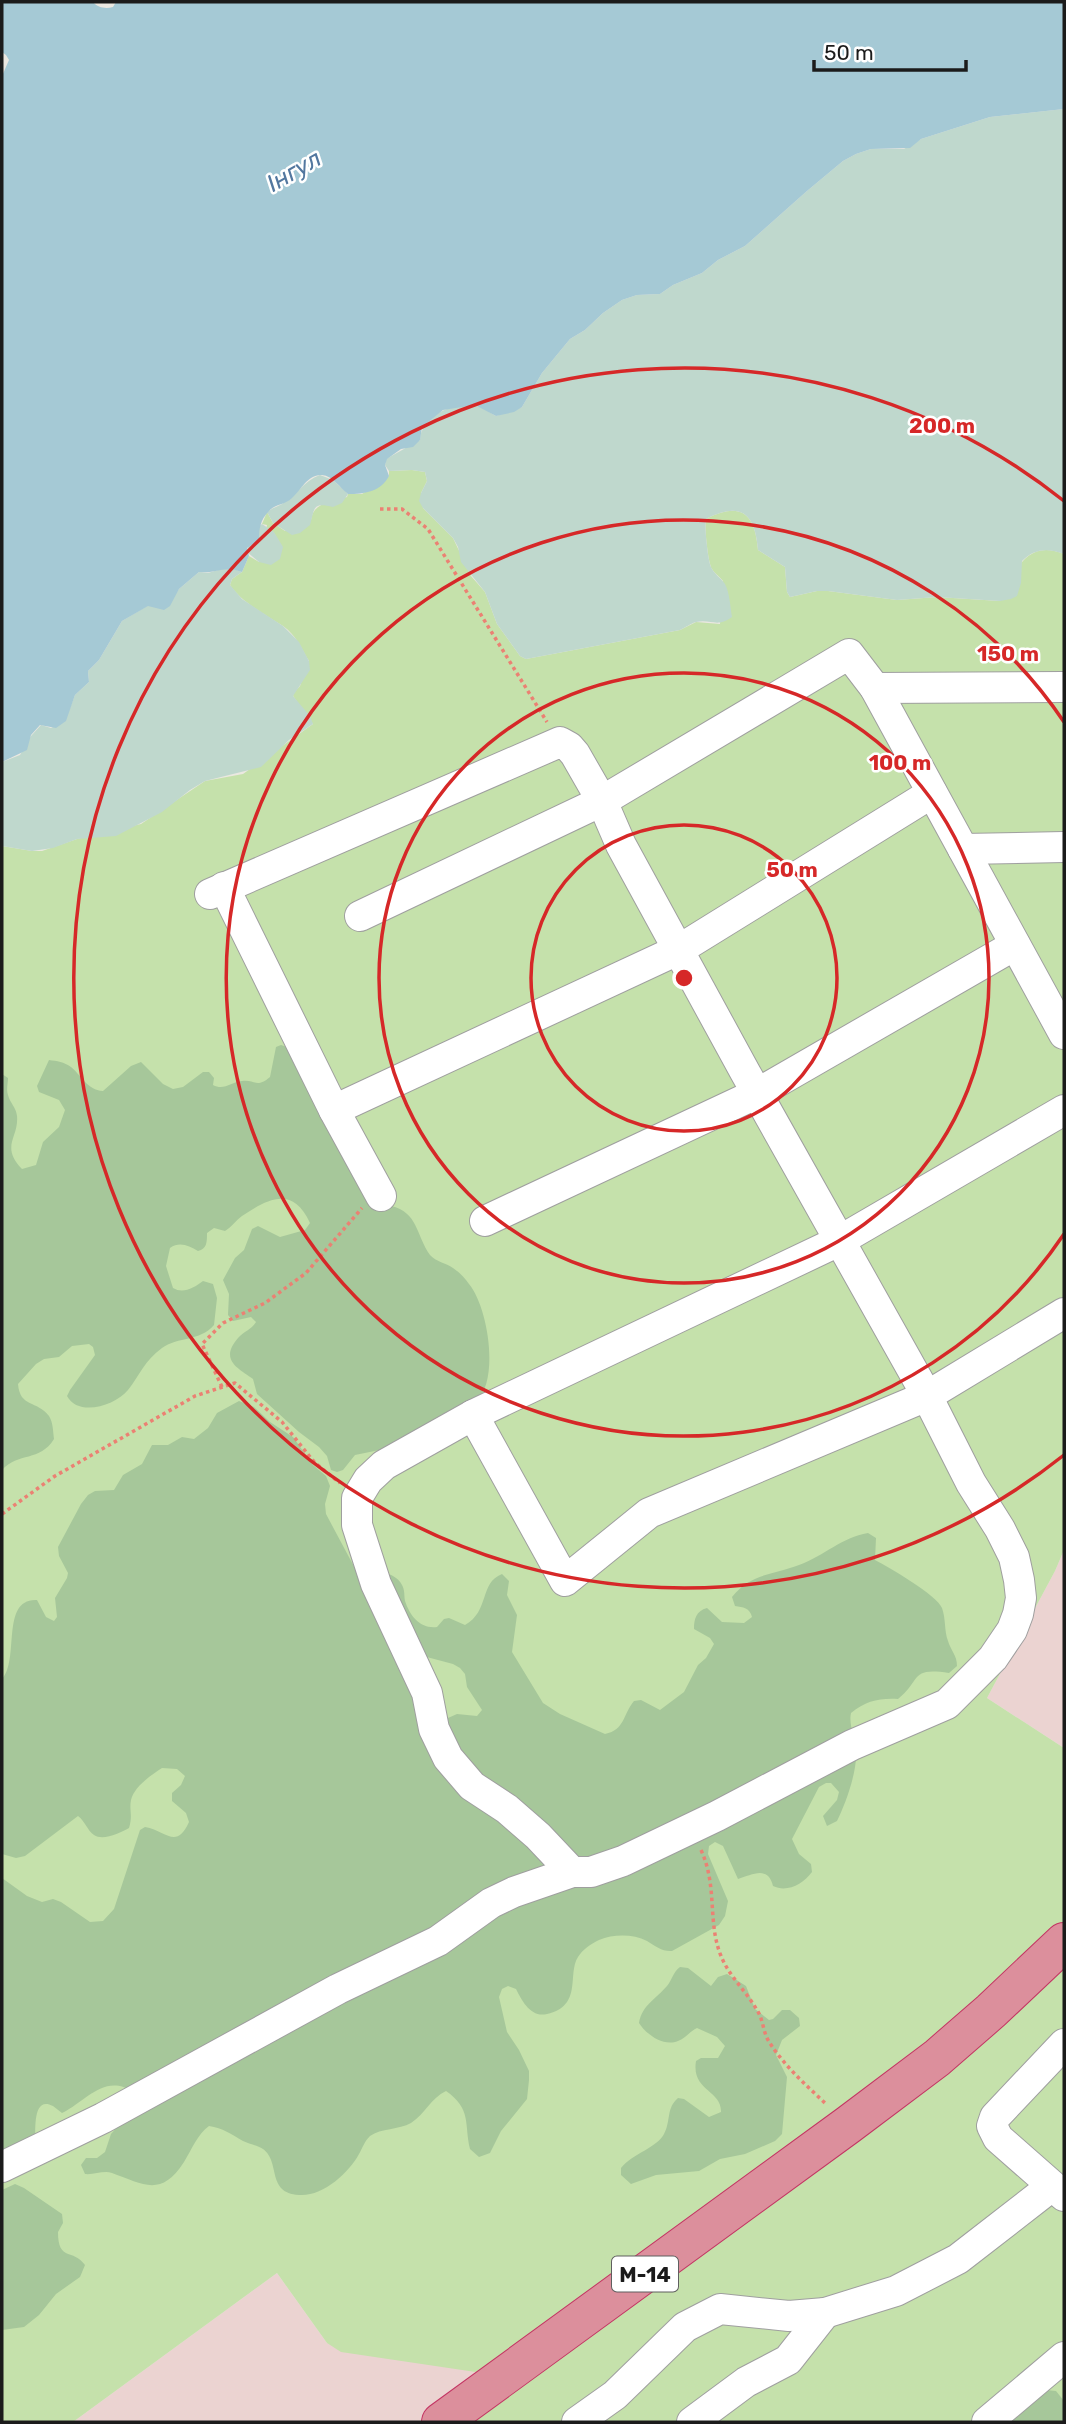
<svg xmlns="http://www.w3.org/2000/svg" width="1066" height="2424" viewBox="0 0 1066 2424" font-family="Rubik,sans-serif">
<rect width="100%" height="100%" fill="#ebe8e1"/>
<!-- commercial -->
<g fill="#ebd3d1">
<path d="M1064 1550V1748L987 1698 1055 1571Z"/>
<path d="M277 2273 327 2343 489 2374 421 2422H73Z"/>
</g>
<!-- grass -->
<g fill="#c5e1ab">
<path d="M412 470 425 472 427 481 421 493 423 508 453 538 471 576 485 592 497 624 520 656 526 659 680 630 696 622 720 624 723 581C720 577 714 573 712 569 708 563 704 525 706 519 741 501 755 513 758 550L785 567 787 592 790 597 817 591H828L897 600 937 597 1000 601C1015 573 1025 538 1064 554V1550L1055 1571 987 1698 1064 1748V1930L1032 1962 489 2374 341 2352 327 2343 277 2273 73 2422H2V846L32 851H42L77 839 141 824 205 781 243 774 313 724 293 696 294 692 300 686 309 661C301 648 296 635 283 626 267 616 240 601 230 585L232 579 242 572 249 556 259 562 267 525 262 524 267 512 273 523 285 531 311 520C313 502 332 502 347 497L348 494H362L389 476V471Z"/>
<path d="M1064 1958V2422H460Z"/>
</g>
<!-- forest -->
<g fill="#a6c79a">
<path d="M281 1045 287 1047 391 1206C418 1212 416 1235 430 1255 436 1262 446 1263 453 1268 459 1272 465 1278 469 1284 488 1307 500 1380 476 1402L440 1416 394 1447 355 1455 343 1470 337 1472 331 1470 327 1456 319 1447 299 1432 257 1394 253 1379C238 1368 219 1360 238 1338 244 1331 251 1330 256 1322L251 1317 233 1321 228 1315 229 1294 223 1280 235 1258 244 1250 252 1229 258 1226 280 1237 305 1230 310 1223C293 1186 269 1198 242 1216 236 1220 232 1227 225 1231L214 1228 207 1233C207 1242 207 1249 198 1251 189 1246 180 1241 170 1248L166 1266 173 1288C183 1294 194 1288 203 1281L213 1284 217 1298 214 1325C199 1342 179 1336 162 1348 145 1360 139 1376 128 1390 115 1406 78 1417 67 1396L70 1390 95 1355 93 1347 89 1344 72 1346 59 1357 44 1359 36 1364 18 1384C20 1408 37 1400 49 1416 53 1422 53 1431 54 1439 40 1462 18 1452 2 1470V1074L8 1078C8 1083 6 1090 8 1095 10 1103 16 1107 17 1116 19 1138 0 1146 22 1169L36 1165 43 1142 59 1127 65 1110 59 1100 39 1092 37 1086 49 1060C57 1061 64 1062 71 1067 82 1076 87 1090 103 1091L131 1066 141 1062 163 1084 173 1089 183 1087 203 1072H209L214 1078 213 1085C224 1091 231 1082 242 1081 255 1079 256 1089 270 1077L276 1047Z"/>
<path d="M239 1401 254 1407 270 1422 293 1437 313 1465 326 1476 330 1486 325 1504 326 1514 358 1574 442 1717 448 1718 457 1714 477 1716 482 1710 467 1687 465 1674 460 1668 453 1664 423 1656 384 1572C391 1575 398 1577 402 1585 405 1590 404 1596 405 1601 410 1616 420 1629 437 1627L444 1619 449 1618 465 1625C490 1611 479 1583 502 1574L509 1581 507 1595 517 1615 512 1652 543 1703 560 1714 605 1734C625 1730 623 1714 634 1701L641 1700 660 1710 684 1692 698 1665 706 1658 714 1644 710 1638 694 1629C694 1619 696 1611 707 1608L722 1622 744 1623 752 1617C750 1608 743 1607 735 1606L732 1597C751 1573 773 1575 799 1565 824 1556 842 1537 868 1533L876 1538 875 1560C890 1568 937 1595 942 1608 946 1619 944 1630 948 1641 951 1651 957 1655 957 1666L949 1673C909 1667 922 1680 898 1699 879 1698 866 1701 851 1713 848 1725 857 1742 856 1756 856 1775 845 1805 837 1821L827 1826 823 1816 837 1800 839 1792 831 1783H826L819 1787 792 1839 799 1854 811 1864 812 1872C803 1884 787 1893 773 1886 768 1865 752 1875 738 1879L723 1846 715 1842 709 1846 708 1854 728 1901 725 1916 719 1925 672 1951C663 1952 655 1946 647 1941 633 1934 614 1934 599 1940 591 1944 583 1949 578 1957 567 1974 583 2006 547 2014 531 2018 522 2001 516 1989L508 1986 502 1989 499 1997 507 2032 519 2050 529 2071V2080L527 2099 501 2131 490 2153 479 2157 470 2149C464 2124 472 2109 446 2091 431 2098 425 2114 411 2123 399 2130 381 2128 370 2136 364 2142 363 2147 359 2154 349 2173 322 2197 299 2195 266 2193 281 2162 263 2149 257 2145 249 2144 243 2141 231 2134 223 2128 209 2126 197 2135 192 2149 184 2162 161 2198 143 2184 112 2173 104 2170 94 2175 85 2174L81 2165 86 2158H97L105 2152 111 2134 119 2125 134 2092C104 2073 88 2100 62 2113 59 2111 56 2108 53 2106 32 2095 36 2131 35 2140L2 2152V1878L27 1896 42 1902 53 1899 61 1902 90 1922 103 1921 114 1909 140 1830 145 1827C167 1831 176 1850 189 1822L186 1813 172 1801V1793L181 1785 185 1776 177 1769 162 1768C151 1775 134 1787 131 1800 129 1810 133 1815 129 1828 120 1833 103 1841 94 1835 87 1830 85 1821 78 1816L25 1856 16 1858 2 1854V1679C20 1660 0 1598 37 1600L46 1617 54 1621 57 1617 55 1598 67 1578 68 1573 59 1556 58 1547 81 1504 88 1495 95 1491 114 1490 123 1475 142 1464 152 1445H168L182 1437 194 1439 208 1428 217 1413Z"/>
<path d="M680 1967 688 1968 711 1986 718 1977 727 1974 746 1986 755 2009 769 2020 773 2019 782 2010H790L799 2018 800 2026 782 2040 776 2055 787 2077 782 2134 775 2141 745 2154 720 2159 699 2171 656 2175 631 2184 621 2175V2168C632 2154 658 2147 664 2134 671 2121 666 2108 678 2098L684 2099 709 2117 721 2112C722 2090 691 2091 696 2061L701 2058H718L725 2046 717 2037 697 2028C690 2031 686 2038 678 2041 663 2047 646 2034 639 2023 642 2005 656 1999 667 1986 672 1980 673 1972 680 1967Z"/>
<path d="M15 2184 24 2188 62 2214 63 2223 58 2232C58 2262 73 2248 85 2265L80 2277 56 2294 39 2315 24 2327 2 2330V2190Z"/>
<path d="M1046 2390 1056 2391 1064 2401V2422H999L1030 2406 1036 2395Z"/>
</g>
<!-- wetland -->
<g fill="#bfd8cd">
<path d="M1064 109V554C1049 548 1034 548 1022 561L1021 583 1017 596 1011 599 1000 601 937 597 897 600 828 591H817L790 597 787 592 785 567 758 550C755 513 741 501 706 519 704 524 708 561 711 567 714 574 721 578 725 584 730 594 730 606 732 617 717 628 712 619 696 622 691 623 685 628 680 630L526 659 520 656 497 624 485 592 461 562 458 547 453 538 423 508 419 501 421 493 427 481 425 472 412 470 389 471 385 465 386 459 420 440C421 416 454 401 476 406 483 407 490 413 496 416L522 407 542 373 570 339 585 330 603 313 622 300 637 295 660 294 673 285 702 273 718 260 745 246 807 191 843 161 856 154 871 149H904L921 139 990 117Z"/>
<path d="M320 475 333 480 348 494 342 503 333 507C312 502 315 508 310 525L300 533 292 535 273 523 267 512C272 508 277 507 282 504 296 495 304 481 320 475Z"/>
<path d="M262 524 274 532 283 547 280 559 271 565 259 562 246 551 249 546 256 544 259 536V526Z"/>
<path d="M228 567 242 572 232 579 230 585 242 599 283 626 299 642 309 661 310 670 293 696 310 716 313 724 289 740 261 767 205 781 190 790 162 812 116 836 77 839 53 848 32 851 2 846V762L20 755 31 736 41 725 51 728 65 721 75 695 89 682 88 671 99 660 122 621 147 606 170 601 179 589 199 572 208 573Z"/>
</g>
<!-- water -->
<path fill="#a5c9d5" d="M2 2H93C98 8 106 9 113 7L116 2H1064V109L990 117 921 139 910 148 871 149 856 154 843 161 807 191 745 246 718 260 702 273 673 285 660 294 637 295 622 300 603 313 585 330 570 339 542 373 522 407 514 412 496 416 475 405 443 410 422 427 420 440 413 447 401 449 387 459 385 465 389 476C381 492 364 494 348 494 340 488 333 476 322 475 308 474 301 490 292 498 285 505 275 504 269 511 260 520 259 529 259 541L247 548 249 556 242 572C222 565 218 574 199 572L179 589 170 606 164 610 148 606 122 621 99 660 88 671 89 682 75 695 66 721 56 728 40 725 31 735 27 750 2 762V76L9 60 6 55 2 52Z"/>
<g fill="none" stroke-linecap="round" stroke-linejoin="round">
<!-- minor casing -->
<g stroke="#9f9f9f" stroke-width="32">
<g id="minor">
<path d="M875 688 1064 687"/>
<path d="M963 849 1064 847"/>
<path d="M224 887 334 1110 381 1196"/>
<path d="M360 916 602 801 849 654 875 688 1064 1034"/>
<path d="M334 1110 680 949 932 793"/>
<path d="M485 1221 758 1093 1015 945"/>
<path d="M473 1415 839 1241 1064 1110"/>
<path d="M572 1872 538 1836 507 1809 472 1786 448 1758 434 1729 427 1693 376 1584 357 1525V1498L368 1480 384 1465 473 1415 565 1581 649 1513 927 1396 1064 1313"/>
<path d="M1064 2044 995 2117 992 2126 998 2138 1064 2196"/>
<path d="M2 2167 103 2118 338 1989 438 1941 491 1903 514 1892 572 1872H591L623 1861 717 1816 852 1745 947 1704 993 1658 1012 1630 1018 1614 1021 1598 1019 1580 1014 1557 1000 1529 971 1483 927 1396 745 1072 621 845 602 801 575 754 569 747 560 742 210 894"/>
<path d="M577 2422 615 2395 685 2327 720 2309 789 2316 825 2313 896 2291 958 2259 1052 2186"/>
<path d="M692 2422 746 2382 788 2360 825 2313"/>
<path d="M987 2422 1064 2357"/>
</g>
</g>
<!-- highway casing -->
<g stroke="#c33563" stroke-width="40">
<path id="highway" d="M441 2422 848 2125 937 2058 991 2011 1064 1942"/>
</g>
<!-- path -->
<g stroke="#eb8173" stroke-width="3.5" stroke-dasharray="3.5 3.5" stroke-linecap="butt">
<path d="M380 509H402L428 529 547 722"/>
<path d="M222 1387 202 1344 223 1323 265 1303 306 1273 362 1208"/>
<path d="M2 1514 55 1476 195 1396 235 1383 282 1422 315 1463 340 1483"/>
<path d="M701 1850C718 1887 707 1921 721 1956 729 1976 746 1991 757 2010 763 2019 763 2031 768 2040 783 2065 806 2085 826 2104"/>
</g>
<!-- minor -->
<use href="#minor" stroke="#fff" stroke-width="30"/>
<!-- highway -->
<use href="#highway" stroke="#dc8f9c" stroke-width="38"/>
</g>
<!-- distance rings -->
<g fill="none" stroke="#d62828" stroke-width="3.5">
<circle cx="684" cy="978" r="153"/>
<circle cx="684" cy="978" r="305"/>
<path d="M1064 1234A458 458 0 1 1 1064 722"/>
<path d="M1064 1455A610 610 0 1 1 1064 501"/>
</g>
<g text-anchor="middle" dominant-baseline="central" stroke-width="5" stroke-linejoin="round" paint-order="stroke">
<!-- shield labels -->
<rect fill="#fff" stroke="#5f5f5f" stroke-width="2" x="612" y="2256.5" width="66" height="35" rx="5"/>
<g font-size="21" font-weight="bold" fill="#1b1b1b">
<text x="645" y="2274">М-14</text>
</g>
<!-- water labels -->
<g font-size="24" font-style="italic" fill="#52779f" stroke="#fff">
<text transform="translate(294 171) rotate(-30)">Інгул</text>
</g>
</g>
<circle cx="684" cy="978" r="10" fill="#d62828" stroke="#fff" stroke-width="3.5"/>
<g font-size="21" text-anchor="middle" font-weight="bold" fill="#d62828" stroke="#fff" stroke-width="5" stroke-linejoin="round" paint-order="stroke">
<text x="942" y="433">200 m</text>
<text x="1008" y="661">150 m</text>
<text x="900" y="770">100 m</text>
<text x="792" y="877">50 m</text>
</g>
<!-- border -->
<rect width="1066" height="2424" fill="none" stroke="#1b1b1b" stroke-width="7"/>
<!-- scale -->
<path d="M814 60v10h152v-10" fill="none" stroke="#1b1b1b" stroke-width="3.5"/>
<text x="824" y="60" font-size="21" fill="#1b1b1b" stroke="#ffffff" stroke-width="5" paint-order="stroke">50 m</text>
</svg>
